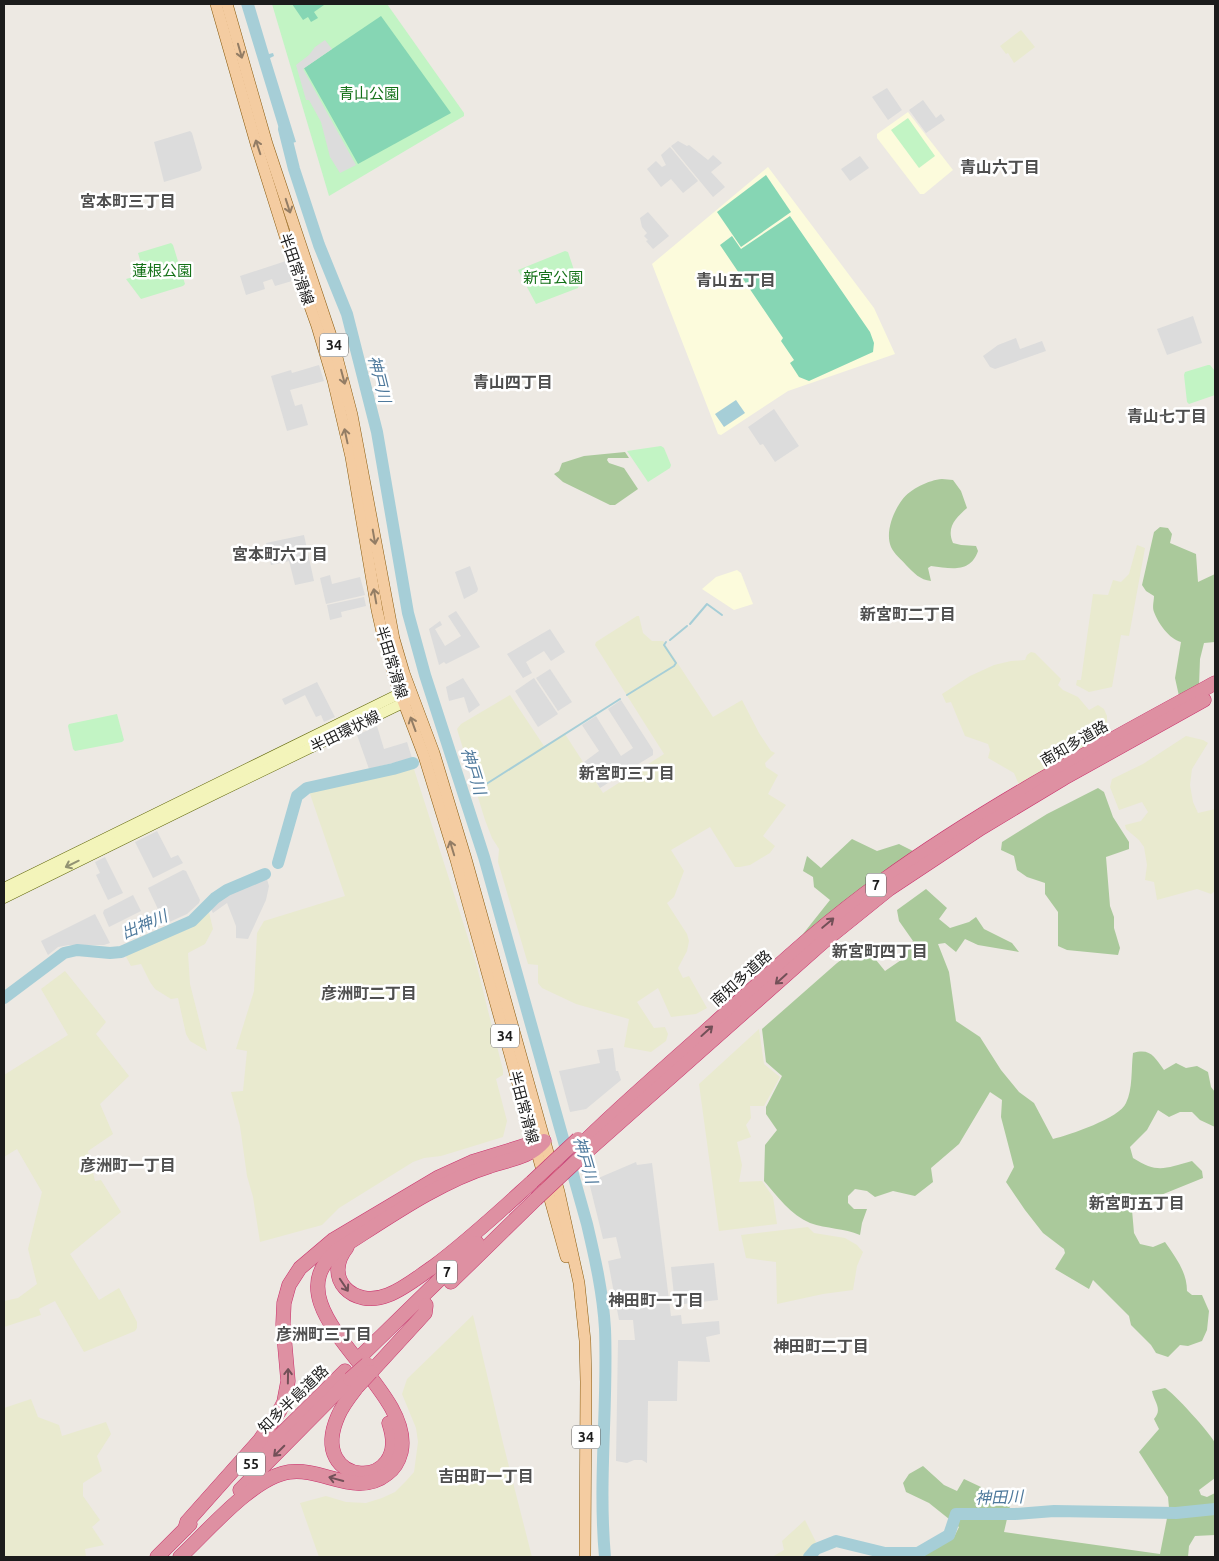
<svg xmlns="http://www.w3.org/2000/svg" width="1219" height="1561" viewBox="0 0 1219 1561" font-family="Ubuntu,'Noto Sans JP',sans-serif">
<rect width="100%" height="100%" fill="#ede9e3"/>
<!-- education -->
<g fill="#fcfbdc">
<path d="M908 112 953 170 924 194H920L877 138V134Z"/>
<path d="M768 167 874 308 895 354 788 391 721 435 718 434 652 264Z"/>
<path d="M737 570 741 573 753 604 734 610 702 589 716 577Z"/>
</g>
<!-- farmland -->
<g fill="#e9eacf">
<path d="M1021 30 1035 47 1014 63 1008 53 1006 54 1000 46Z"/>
<path d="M1137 545 1145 548 1129 636 1121 635 1112 687 1089 692 1076 685 1077 680H1081L1093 594 1108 595 1113 580 1121 582 1129 574Z"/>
<path d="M637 616H639L643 633 652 641H663L713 717 742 700 759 733 771 751 775 753 765 763 766 767 778 775 768 794 786 805 763 836 775 846 770 853 750 865 740 867H735L710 827 671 850 684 871 674 897 667 903 687 934 689 941 687 951 678 968 683 978 689 976 707 1008 696 1014 671 1017 658 988 637 1002 654 1028 665 1027 668 1034 666 1041 651 1052 624 1047 629 1019 576 1004 542 988 538 983V965L528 964 498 862 499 849 492 838 485 820 457 729 461 724 510 695 544 746 565 734 603 793 664 754 595 645 596 642Z"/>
<path d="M1031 652 1035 653 1061 679 1058 685 1063 690 1078 697 1089 710 1098 705 1104 709 1107 716V723L1099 736 1098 742 1060 760 1042 774 1019 785 1014 773 988 758 990 750 988 744 965 736 951 702 946 703 942 694 970 676 994 665 1011 661 1025 660 1027 655Z"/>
<path d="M1186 736 1203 740 1208 743 1192 769 1190 785 1193 802 1198 813 1215 809V891L1211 894 1197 889 1157 900 1154 882 1145 880 1147 865 1144 847 1139 840 1126 829 1125 825 1141 821 1148 812 1142 802 1119 810 1110 787 1112 779 1143 764Z"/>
<path d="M413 766 476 963 503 1070V1075L496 1079 507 1121 503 1137 441 1156 424 1158 413 1162 339 1208 322 1225 260 1242 253 1197 247 1176 240 1126 231 1092 243 1091 247 1051 236 1049 254 991 257 933 264 921 345 896 309 791Z"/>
<path d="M208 908 213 929 205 944 188 953 190 984 207 1051 190 1041 186 1034 178 998 171 999 155 989 150 982 141 964 131 966 124 953 192 924Z"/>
<path d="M65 971 106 1022 96 1034 129 1076 100 1104 113 1134 88 1151 95 1181 101 1180 121 1212 70 1254 99 1300 119 1288 137 1322V1328L135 1331 84 1352 55 1301 39 1309 41 1315 4 1327V1301L18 1298 37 1284 28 1249 42 1192 17 1149 4 1157V1075L68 1035 41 989Z"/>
<path d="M759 1029 764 1064 780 1077 764 1106H750L751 1118 746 1125 751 1137 737 1142 742 1165 739 1182 762 1181 773 1197 777 1224 719 1231 699 1084Z"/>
<path d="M808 1227 814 1233 845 1238 857 1245 863 1252 857 1266 853 1290 823 1294 777 1304 776 1262 746 1258 741 1235Z"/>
<path d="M473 1315 503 1443 532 1557H319L300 1503 326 1496 346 1502 366 1503 382 1498 395 1492 406 1481 414 1472 418 1442 416 1428 402 1394 407 1379Z"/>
<path d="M31 1399 38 1417 59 1425 62 1436 106 1422 111 1434 97 1456 102 1471 83 1483V1496L100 1520 92 1527 104 1545 85 1549 86 1557H4V1408Z"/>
<path d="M805 1520 816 1542 804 1557H772L784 1550 782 1541Z"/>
</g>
<!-- forest -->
<g fill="#aac99b">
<path d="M625 452 629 458H608L607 460 609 463 624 468 638 489 615 505H610L563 482 554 474 559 471 562 463 584 456Z"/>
<path d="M942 479 953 480 961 491 967 508C956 518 946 527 953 543L961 545 976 546 978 551C970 574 950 568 931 566L928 568 931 581C920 580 914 573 906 565 902 560 894 554 891 547 885 533 893 512 902 500 910 489 929 480 942 479Z"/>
<path d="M1160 527 1168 528 1172 534 1170 543 1196 554 1198 582 1215 574V642L1204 643 1200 659 1199 686 1179 696 1175 678 1181 642C1169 639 1158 623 1154 612 1152 607 1154 601 1154 596L1146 591 1142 585 1154 532Z"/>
<path d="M1098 788 1104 792 1113 817 1129 842V849L1106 857 1110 906 1114 917V928L1120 948 1118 955 1067 950 1058 946V912L1045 894V883L1027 877 1017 870 1014 856 1001 850 1002 842 1047 814Z"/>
<path d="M852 839 877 851 899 844 913 851 872 881 799 939 830 900 814 887 813 877 803 871 807 856 821 868Z"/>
<path d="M926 889 947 908 939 919 950 928 969 922 976 917 984 929 1012 943 1019 952 978 945 965 939 956 952 945 943 938 944 949 972 956 1021 980 1037 1001 1070 1019 1092 1034 1103 1053 1139C1069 1135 1120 1118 1126 1103 1133 1089 1131 1069 1133 1053 1151 1048 1154 1057 1164 1070L1176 1063 1186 1068 1197 1066 1208 1072 1211 1087 1215 1092V1127L1200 1120 1192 1112H1180L1169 1117 1158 1110 1147 1130 1130 1147 1133 1158C1158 1174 1165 1168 1192 1161L1202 1171 1203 1178 1156 1197 1132 1210 1134 1233 1140 1244 1153 1247 1165 1242C1176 1258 1187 1272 1187 1291L1192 1295H1202L1209 1311 1207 1330 1202 1341 1188 1346 1180 1345 1168 1357 1156 1353 1151 1345 1131 1325 1129 1316 1093 1280 1089 1289 1055 1269 1065 1253 1064 1249 1043 1233 1025 1210 1006 1182 1014 1167 1001 1117 1002 1100 990 1092 959 1144 931 1168 933 1182 915 1196 893 1191 875 1197 867 1191 855 1189 848 1196V1203L854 1209H867L862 1223 860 1235C844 1228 827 1229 810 1223 791 1215 777 1196 764 1181L765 1145 777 1130 766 1114V1107L782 1076 766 1062 762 1029 837 963 863 944 885 971 904 958 913 941 899 921 897 910Z"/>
<path d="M1165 1388C1172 1391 1212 1435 1215 1443 1218 1450 1215 1470 1215 1478L1199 1490 1201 1495 1207 1497 1215 1493V1535L1195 1536 1189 1546 1188 1557H921L954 1537 959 1527 929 1503 906 1492 903 1483 909 1474 923 1466 944 1485 957 1491 964 1479 981 1487 979 1499 1010 1506 1004 1532 1160 1554 1169 1508 1168 1497 1139 1452 1159 1429 1154 1419C1163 1409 1154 1402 1152 1391Z"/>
</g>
<!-- park -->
<g fill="#c2f4c4">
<path d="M272 4H387L464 113V116L329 196Z"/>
<path d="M908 118 935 156 919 168 891 130Z"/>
<path d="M171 243 173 245 185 284 183 286 141 299 126 279 144 274 138 253Z"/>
<path d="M565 251 568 252 579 285 578 288 536 304 518 270Z"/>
<path d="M1208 365H1210L1215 371V395L1189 404 1187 402 1184 375 1185 372Z"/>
<path d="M661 446 664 448 671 465 670 468 648 482 627 451Z"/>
<path d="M117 714 124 740 122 742 75 751 73 749 68 726 69 724Z"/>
</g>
<!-- pitch -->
<g fill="#86d6b4">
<path d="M292 4H323L324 5 314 12 318 18 311 22 308 17 303 20Z"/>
<path d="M381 16 451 113 358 164 304 68Z"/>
<path d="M766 175 791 212 741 247 717 212Z"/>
<path d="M790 216 870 332 874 343 873 352 809 381 799 377 790 363 794 360 781 341 783 338 720 245 732 236 741 249Z"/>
</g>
<!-- parking -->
<g fill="#dcdcdc">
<path d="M325 40 332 49 303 69 356 165 340 173 330 157 321 122 309 100H306L296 65 309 55 315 47Z"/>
<path d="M887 88 902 110 888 120 872 97Z"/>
<path d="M923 100 936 118 941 114 945 120 926 133 909 110Z"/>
<path d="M190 131 192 133 202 168 200 171 164 182 154 142Z"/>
<path d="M678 141 687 146 689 145 708 160 713 155 722 163 711 172 725 187 713 197 671 146Z"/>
<path d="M670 147 698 181 683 193 671 179 661 187 647 169 656 161 662 167 666 165 661 155Z"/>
<path d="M860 156 869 168 850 181 841 169Z"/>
<path d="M648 212 669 236 653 249 646 241 648 240 644 236 647 233 642 227 640 218Z"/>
<path d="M286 261 292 281 275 286 272 279 263 282 265 289 246 295 240 276Z"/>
<path d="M1193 316 1202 343 1167 355 1157 329Z"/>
<path d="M1016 338 1020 349 1042 341 1046 351 995 369 990 367 983 356 998 345Z"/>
<path d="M319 365 324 381 290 390 295 406 302 404 308 425 287 431 271 376 291 370 292 373Z"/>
<path d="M774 409 799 446 775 462 763 444 760 445 748 427Z"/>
<path d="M304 535 314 581 295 585 289 561 271 565 266 543Z"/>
<path d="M470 566 478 589 477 592 464 599 455 572Z"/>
<path d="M330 575 332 584 360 577 365 595 326 604 320 578Z"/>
<path d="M364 597 366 606 341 612 342 617 330 620 327 605Z"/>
<path d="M456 611 480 647 446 664 444 662 439 665 429 629 440 621 442 625 435 629 445 646 461 636 448 616Z"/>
<path d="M550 629 565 652 551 661 544 651 526 662 532 673 523 678 507 654Z"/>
<path d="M550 669 572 702 558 711 536 678Z"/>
<path d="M463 678 480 705 469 713 464 697 449 701 446 687Z"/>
<path d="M534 678 558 714 538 727 515 691Z"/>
<path d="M317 682 335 717 324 722 321 715 316 717 305 695 285 705 282 699Z"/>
<path d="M621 700 653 750V755L600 788 584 762 599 751 582 725 596 716 621 756 633 748 608 709Z"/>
<path d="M377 726 384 749 407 742 412 758 369 769 357 735Z"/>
<path d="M157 831 171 858 178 855 183 863 153 878 135 842Z"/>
<path d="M105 857 123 893 108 900 96 875 100 873 95 862Z"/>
<path d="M183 870 186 871 200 900 199 903 187 914 165 924 148 888Z"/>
<path d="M266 876 269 886 266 900 248 939 236 938V926L227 903 213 913 210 907 229 891Z"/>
<path d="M133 895 141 911 109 927 103 913 104 910Z"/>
<path d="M95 914 110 943 104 945H69L58 947 48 955 41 941Z"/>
<path d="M613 1048 616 1071H618L621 1080 586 1109 570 1112 559 1071 600 1063 597 1050Z"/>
<path d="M636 1162 637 1165 652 1163 671 1316 681 1315 682 1324 719 1321 720 1334 706 1337 710 1362 678 1361 677 1401H648L647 1463 642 1460H634L627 1463 616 1461 618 1340H635L633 1320H619L608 1261 621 1258 616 1237 603 1239 589 1182Z"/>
<path d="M714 1263 718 1300 675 1305 671 1267Z"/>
</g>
<!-- water -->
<g fill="#a6ced7">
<path d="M241 4H254L269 54 273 53 274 56 270 58 296 142 284 145Z"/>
<path d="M736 400 745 413 724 427 715 414Z"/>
</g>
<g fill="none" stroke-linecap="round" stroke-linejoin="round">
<!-- stream -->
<g stroke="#a6ced7" stroke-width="2">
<path d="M690 624 707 604 722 615"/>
<path d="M670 640 687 626"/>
<path d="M627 695 674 666 676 663 664 645 666 642"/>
<path d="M480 788 620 699"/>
</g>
<!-- river -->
<g stroke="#a6ced7" stroke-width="12">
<path d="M284 129 294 169 319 245 347 314 377 432 408 613 425 675 484 857 587 1224C595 1258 603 1293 605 1329 608 1405 598 1481 605 1557"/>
<path d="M278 863 297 796 307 788 393 769 413 763"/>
<path d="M4 998 64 953 77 950 110 953 121 952 192 921 215 898 227 890 265 874"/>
<path d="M809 1557 816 1549 836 1541 885 1553H918L949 1535 956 1514H1015L1054 1511 1176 1513 1215 1509"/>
</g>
<!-- secondary casing -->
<g stroke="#63690d" stroke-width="11">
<g id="secondary">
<path d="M4 888 401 693H409"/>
<path d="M4 898 213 795 405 702 408 698"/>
</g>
</g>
<!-- primary casing -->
<g stroke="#895a0c" stroke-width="12">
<g id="primary">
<path d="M216 4 257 147 285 236 317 326 333 380 351 457 377 610 384 641 394 677 424 756 456 860 566 1257"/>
<path d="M227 4 267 144 333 342 352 415 394 639 404 673 434 753 466 859 559 1192 579 1283 585 1341 586 1382 585 1557"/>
</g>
</g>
<!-- motorway casing -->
<g stroke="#c9326c" stroke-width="15">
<g id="motorway">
<path d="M580 1146C620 1106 664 1069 706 1031 763 980 819 926 881 882 986 806 1102 745 1215 683"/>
<path d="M584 1154 822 943 889 889 981 828 1064 778 1204 700"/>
<path d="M347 1247C322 1278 353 1309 388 1295 404 1289 418 1277 433 1267 468 1241 499 1212 532 1182"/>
<path d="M451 1282 536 1199"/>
<path d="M361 1356 477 1243"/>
<path d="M371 1372 425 1313 426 1305"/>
<path d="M357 1387C350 1396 342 1406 338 1416 306 1489 413 1493 389 1423"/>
<path d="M250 1465 345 1371"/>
<path d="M240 1490 348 1381"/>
<path d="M185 1529 187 1522 260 1440 280 1410 284 1402 288 1381 283 1324 284 1303 289 1285 300 1268 333 1240 439 1177 472 1162 527 1145"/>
<path d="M157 1557 190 1524"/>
<path d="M180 1557C207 1532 253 1477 289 1472 322 1467 357 1498 387 1474 394 1469 399 1460 401 1452 416 1385 263 1308 339 1249 385 1220 438 1182 490 1166 511 1159 529 1158 544 1141"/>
</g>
</g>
<!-- secondary -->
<use href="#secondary" stroke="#f3f4ba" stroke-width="10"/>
<!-- primary -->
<use href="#primary" stroke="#f4cca1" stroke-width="11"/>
<!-- motorway -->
<use href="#motorway" stroke="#de90a2" stroke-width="14"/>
<!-- motorway-bridge casing -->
<g stroke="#c9326c" stroke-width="15" stroke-linecap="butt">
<g id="motorway-bridge">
<path d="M532 1182 578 1139"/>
<path d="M536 1199 584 1154"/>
<path d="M350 1379 367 1364"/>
<path d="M357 1387 371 1372"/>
</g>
</g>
<!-- motorway-bridge -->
<use href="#motorway-bridge" stroke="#de90a2" stroke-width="14"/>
</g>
<!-- one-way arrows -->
<defs><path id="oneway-shaft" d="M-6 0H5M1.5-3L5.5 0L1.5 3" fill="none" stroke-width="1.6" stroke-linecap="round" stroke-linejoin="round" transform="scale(1.25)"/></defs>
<g stroke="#937d65">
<use href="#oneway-shaft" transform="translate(240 51) rotate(74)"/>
<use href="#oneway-shaft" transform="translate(258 147) rotate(-108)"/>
<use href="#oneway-shaft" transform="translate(288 206) rotate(72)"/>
<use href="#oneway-shaft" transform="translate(343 377) rotate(75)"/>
<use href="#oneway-shaft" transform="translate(346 436) rotate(-102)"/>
<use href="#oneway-shaft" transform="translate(374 537) rotate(80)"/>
<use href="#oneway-shaft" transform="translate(375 596) rotate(-100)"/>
<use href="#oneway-shaft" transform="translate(413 724) rotate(-110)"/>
<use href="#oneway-shaft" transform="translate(452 848) rotate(-107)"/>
</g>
<use stroke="#929373" href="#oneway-shaft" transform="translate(72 864) rotate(154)"/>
<g stroke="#735058">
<use href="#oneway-shaft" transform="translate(828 923) rotate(-40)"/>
<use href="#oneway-shaft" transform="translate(781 979) rotate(138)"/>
<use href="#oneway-shaft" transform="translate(707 1031) rotate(-42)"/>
<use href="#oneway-shaft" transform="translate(344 1285) rotate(56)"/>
<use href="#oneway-shaft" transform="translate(288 1376) rotate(-89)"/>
<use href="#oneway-shaft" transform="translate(279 1451) rotate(135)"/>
<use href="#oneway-shaft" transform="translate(336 1479) rotate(-165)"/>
</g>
<g text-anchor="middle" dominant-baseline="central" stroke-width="5" stroke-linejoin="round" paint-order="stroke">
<!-- shield labels -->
<g fill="#fff" stroke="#606060" stroke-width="1">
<rect x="320" y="333.5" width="28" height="23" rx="4"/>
<rect x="866" y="873.5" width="20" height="23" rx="4"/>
<rect x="491" y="1024.5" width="28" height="23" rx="4"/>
<rect x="437" y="1260.5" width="20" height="23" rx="4"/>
<rect x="572" y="1425.5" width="28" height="23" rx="4"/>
<rect x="237" y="1452.5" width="28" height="23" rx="4"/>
</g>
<g font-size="14" font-weight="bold" fill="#1c1c1c">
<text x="334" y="345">34</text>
<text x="876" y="885">7</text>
<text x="505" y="1036">34</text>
<text x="447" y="1272">7</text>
<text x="586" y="1437">34</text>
<text x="251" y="1464">55</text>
</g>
<!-- park labels -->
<g font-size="15" fill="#147118" stroke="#fff">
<text x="369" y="93">青山公園</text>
<text x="162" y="270">蓮根公園</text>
<text x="553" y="277">新宮公園</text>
</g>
<!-- street labels -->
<g font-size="15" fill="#1c1c1c" stroke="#fff">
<text transform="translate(297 269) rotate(71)">半田常滑線</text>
<text transform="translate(392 662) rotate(73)">半田常滑線</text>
<text transform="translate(345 731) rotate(-26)">半田環状線</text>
<text transform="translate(1074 743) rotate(-30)">南知多道路</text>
<text transform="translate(741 978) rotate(-42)">南知多道路</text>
<text transform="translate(524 1107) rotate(75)">半田常滑線</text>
<text transform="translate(293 1399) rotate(-44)">知多半島道路</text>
</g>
<!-- neighbourhood labels -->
<g font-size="16" font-weight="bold" fill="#4f4f4f" stroke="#fff">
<text x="1000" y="167">青山六丁目</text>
<text x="128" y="201">宮本町三丁目</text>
<text x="736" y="280">青山五丁目</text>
<text x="513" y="382">青山四丁目</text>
<text x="1167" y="416">青山七丁目</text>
<text x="280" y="554">宮本町六丁目</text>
<text x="908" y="614">新宮町二丁目</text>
<text x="627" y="773">新宮町三丁目</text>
<text x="880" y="951">新宮町四丁目</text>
<text x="369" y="993">彦洲町二丁目</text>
<text x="128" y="1165">彦洲町一丁目</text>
<text x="1137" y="1203">新宮町五丁目</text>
<text x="656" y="1300">神田町一丁目</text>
<text x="324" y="1334">彦洲町三丁目</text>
<text x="821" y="1346">神田町二丁目</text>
<text x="486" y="1476">吉田町一丁目</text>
</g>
<!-- water labels -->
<g font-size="16" font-style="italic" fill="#4e799c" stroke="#fff">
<text transform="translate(380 379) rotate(76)">神戸川</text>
<text transform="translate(474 771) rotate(73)">神戸川</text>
<text transform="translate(144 924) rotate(-23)">出神川</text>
<text transform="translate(586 1160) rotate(74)">神戸川</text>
<text transform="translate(999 1497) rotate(-2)">神田川</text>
</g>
</g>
<!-- border -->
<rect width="1219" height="1561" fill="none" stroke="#1c1c1c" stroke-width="10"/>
</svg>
